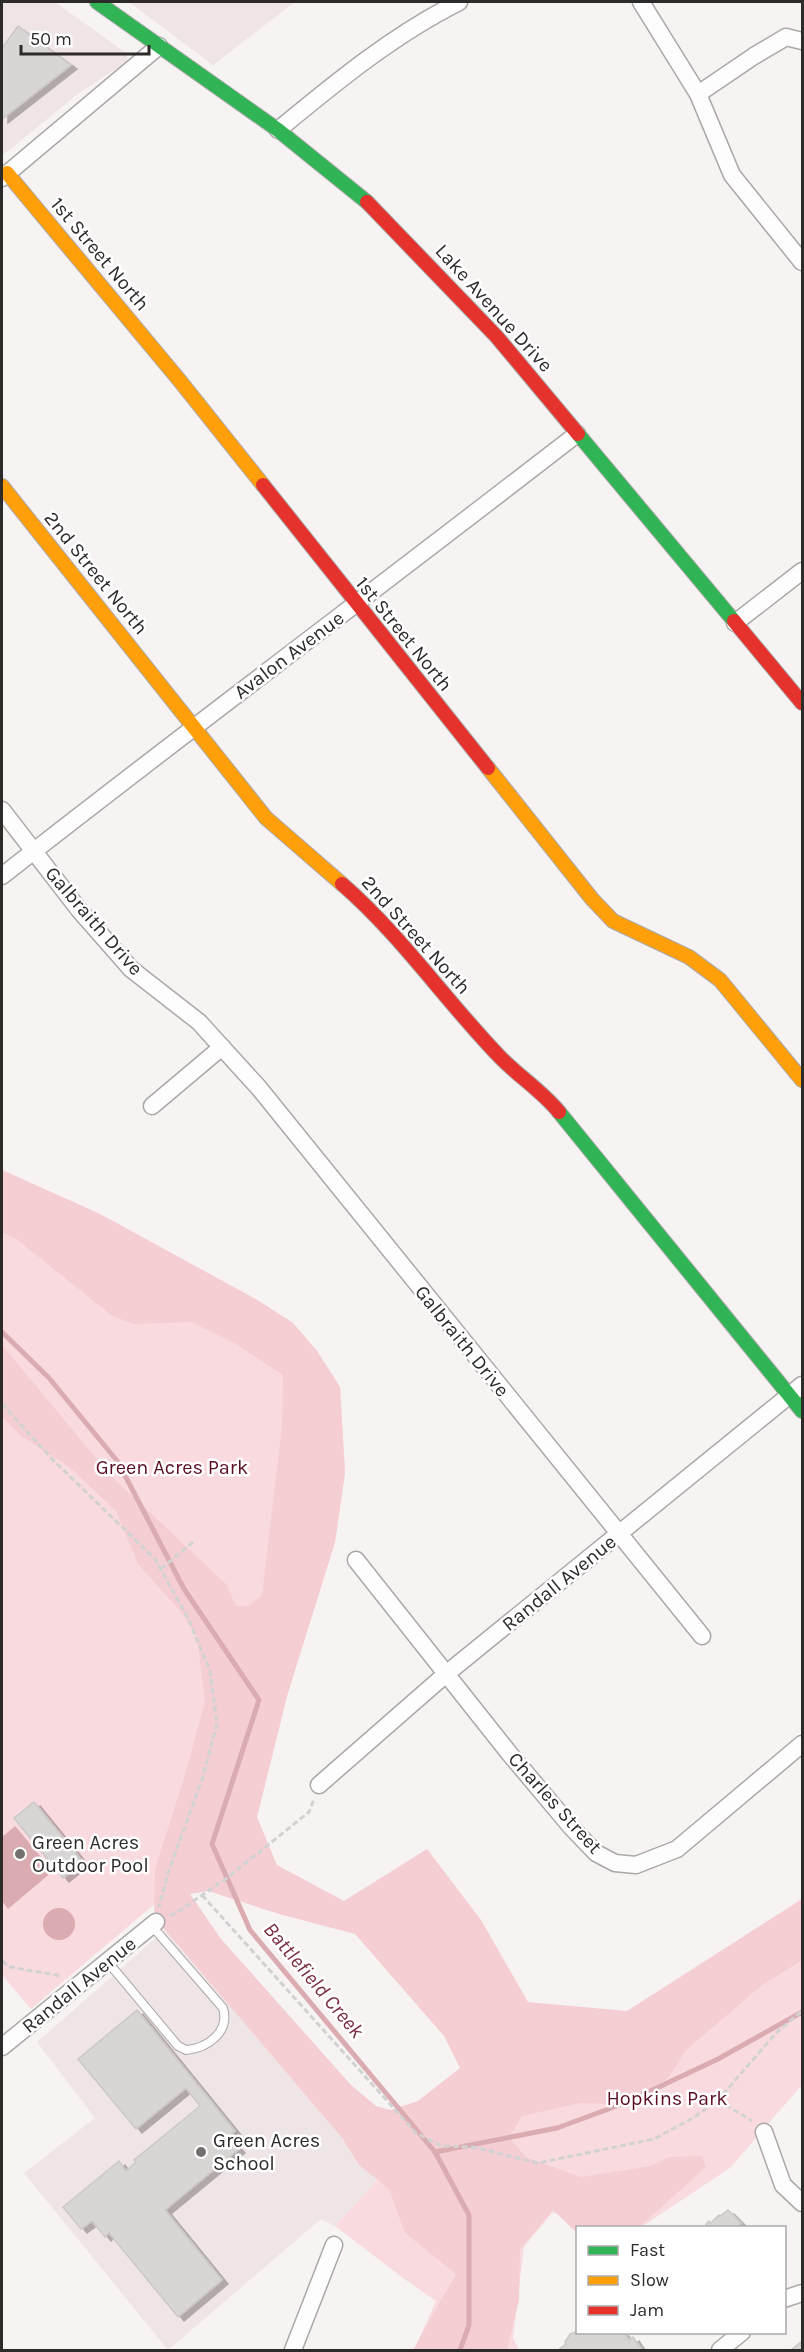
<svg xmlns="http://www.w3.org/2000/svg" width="804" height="2352" viewBox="0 0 804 2352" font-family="Karla,sans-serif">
<defs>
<filter id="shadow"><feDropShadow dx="6" dy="4" stdDeviation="0" flood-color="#0004"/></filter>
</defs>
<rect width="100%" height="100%" fill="#f7f3f3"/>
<!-- built -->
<g fill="#f0e5e6">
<path d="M2 2H55L126 53 128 61 79 93 2 156Z"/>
<path d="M129 2H295L213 65Z"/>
<path d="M165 1930 342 2138 359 2165 378 2180 335 2226 321 2219 168 2350 24 2173 95 2118 37 2042Z"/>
</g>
<!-- green -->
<g fill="#f9dbdf">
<path d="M2 1170 100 1214 259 1301 293 1323 317 1351 340 1387 345 1473 335 1542 287 1696 257 1817 31 2009 2 1975Z"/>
<path d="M802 1899V2085L730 2168 643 2226 552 2213 524 2247 513 2338 519 2350H414L436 2301 403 2278 335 2226 470 2080 522 2090Z"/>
</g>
<!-- forest -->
<path fill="#f4ced3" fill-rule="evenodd" d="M2 1170 100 1214 259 1301 293 1323 317 1351 340 1387 345 1473 335 1542 287 1696 257 1817 277 1865 344 1901 427 1849 481 1920 528 2002 627 2011 802 1899V1960L761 1986 686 2050 668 2078 630 2105 581 2103 522 2116 509 2138 527 2158 581 2177 651 2166 669 2157 702 2156 706 2167 639 2227 578 2228 577 2233 553 2210 520 2249 519 2300 507 2350H413L456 2274 405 2233 389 2189 359 2165 342 2138 154 1917 155 1869 185 1775 205 1701 197 1637 181 1612 138 1564 116 1511 69 1467 21 1436 2 1417V1345L110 1475 226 1584 236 1606H249L262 1595 282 1426 283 1375 234 1343 191 1322 133 1324 111 1315 15 1238 2 1232ZM208 1891 279 1914 355 1934 444 2036 460 2068 418 2101 390 2110 376 2106 351 2085 221 1939 190 1894Z"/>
<!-- water -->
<g fill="#daacb2">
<path d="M15 1826 53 1871 8 1909 2 1901V1837Z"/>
<circle cx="59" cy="1924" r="16"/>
</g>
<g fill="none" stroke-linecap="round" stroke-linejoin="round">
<!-- stream -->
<g stroke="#daacb2" stroke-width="5">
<path d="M2 1332 49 1378 118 1462 184 1589 259 1700 212 1844 250 1930 435 2152 469 2215V2325L460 2350"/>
<path d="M435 2152 557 2128 625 2103 718 2059 802 2012"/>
</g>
</g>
<!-- building -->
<g fill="#d8d5d5" stroke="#ccc8c8" stroke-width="1.5" filter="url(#shadow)">
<path d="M18 26 71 65 2 119V48Z"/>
<path d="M34 1802 83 1862 63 1878 14 1818Z"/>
<path d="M137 2010 235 2131 228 2137 239 2149 165 2210 222 2280 178 2317 109 2233 105 2237 92 2221 81 2229 63 2207 119 2161 126 2171 136 2162 134 2160 200 2106 186 2088 136 2129 78 2059Z"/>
<path d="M728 2210 741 2223 739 2225 741 2228H706V2224L709 2221 711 2223 719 2215 720 2216Z"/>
<path d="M578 2331 623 2332 629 2340 633 2337 642 2350H558L566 2344 565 2342 570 2334Z"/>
<path d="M802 2341V2350H791Z"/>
</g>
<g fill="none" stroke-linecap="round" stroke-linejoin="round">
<!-- lane casing -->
<g stroke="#aba8a8" stroke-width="10">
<path id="lane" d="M107 1961 178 2046 186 2050C208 2048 230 2032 223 2008L151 1925"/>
</g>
<!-- street casing -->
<g stroke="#aba8a8" stroke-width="19">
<g id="street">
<path d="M641 2 698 94 732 175 802 262"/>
<path d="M698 94 754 56 786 37 802 41"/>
<path d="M278 130C335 83 393 35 459 2"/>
<path d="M2 178 159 46"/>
<path d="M735 623 802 571"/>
<path d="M2 810 80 911 131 969 199 1022 259 1088 702 1636"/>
<path d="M2 876C192 727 386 582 577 434"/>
<path d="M152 1106 222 1047"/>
<path d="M356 1560 509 1753 572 1828 596 1853 615 1863 636 1865 677 1849 802 1744"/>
<path d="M319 1785 446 1674 802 1385"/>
<path d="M2 2047 156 1922"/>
<path d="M764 2132 783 2185 802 2203"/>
<path d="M784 2299 802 2293"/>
<path d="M293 2350 334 2245"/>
<path d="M720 2350 742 2332"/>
</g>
</g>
<!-- fast casing -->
<g stroke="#aba8a8" stroke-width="16">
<g id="fast">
<path d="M97 2 278 130 367 202"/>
<path d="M578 434 734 621"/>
<path d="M559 1112 802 1411"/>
</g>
</g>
<!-- slow casing -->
<g stroke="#aba8a8" stroke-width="16">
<g id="slow">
<path d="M7 173 180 381 263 485"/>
<path d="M2 486 266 818 342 884"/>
<path d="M488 768 592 899 613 921 689 957 720 980 802 1080"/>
</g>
</g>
<!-- jam casing -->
<g stroke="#aba8a8" stroke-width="16">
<g id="jam">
<path d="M367 202 497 337 578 434"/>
<path d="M263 485 488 768"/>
<path d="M734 621 802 703"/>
<path d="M342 884C401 935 445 1000 499 1056 518 1076 542 1091 559 1112"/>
</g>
</g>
<!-- path -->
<g stroke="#d3d2d2" stroke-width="3" stroke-dasharray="6 3" stroke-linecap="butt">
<path d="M2 1404 53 1460 155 1559 188 1618 210 1671 217 1724 202 1780 168 1873 159 1907"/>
<path d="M161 1569 193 1542"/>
<path d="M202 1895 416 2133 442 2146 473 2147 538 2163 654 2139 693 2118 718 2100 777 2032 802 2011"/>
<path d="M170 1916 179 1911 227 1878 309 1812 314 1799"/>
<path d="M2 1961 10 1967 62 1976"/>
<path d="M718 2100 752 2121"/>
</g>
<!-- lane -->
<use href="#lane" stroke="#fefdfd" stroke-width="8"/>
<!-- street -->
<use href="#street" stroke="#fefdfd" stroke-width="16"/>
<!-- fast -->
<use href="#fast" stroke="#30b455" stroke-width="14"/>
<!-- slow -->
<use href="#slow" stroke="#ff9f0a" stroke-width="14"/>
<!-- jam -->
<use href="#jam" stroke="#e5322d" stroke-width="14"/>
</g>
<!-- markers -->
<g fill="#747070" stroke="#fff" stroke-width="2">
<circle cx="20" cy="1854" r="6"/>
<circle cx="201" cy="2152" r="6"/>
</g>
<g text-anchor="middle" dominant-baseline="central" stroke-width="5" stroke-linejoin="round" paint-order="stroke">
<!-- street labels -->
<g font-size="20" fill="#2d2a2a" stroke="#fff">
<text transform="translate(100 254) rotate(50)">1st Street North</text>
<text transform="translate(494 308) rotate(48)">Lake Avenue Drive</text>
<text transform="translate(96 573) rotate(51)">2nd Street North</text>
<text transform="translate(404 634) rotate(51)">1st Street North</text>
<text transform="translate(289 655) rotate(-37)">Avalon Avenue</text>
<text transform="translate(94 921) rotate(49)">Galbraith Drive</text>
<text transform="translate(416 935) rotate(48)">2nd Street North</text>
<text transform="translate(462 1341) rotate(51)">Galbraith Drive</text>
<text transform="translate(559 1583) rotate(-39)">Randall Avenue</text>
<text transform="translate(555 1803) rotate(48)">Charles Street</text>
<text transform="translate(79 1985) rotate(-39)">Randall Avenue</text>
</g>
<!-- park labels -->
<g font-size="20" fill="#5b0e24" stroke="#fff">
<text x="172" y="1467">Green Acres Park</text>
<text x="667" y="2098">Hopkins Park</text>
</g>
<!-- poi labels -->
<g font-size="20" fill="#2d2a2a" stroke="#fff" text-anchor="start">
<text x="32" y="1842">Green Acres<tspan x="32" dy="23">Outdoor Pool</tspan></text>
<text x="213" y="2140">Green Acres<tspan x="213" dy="23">School</tspan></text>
</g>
<!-- water labels -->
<g font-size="21" font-style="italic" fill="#792c3c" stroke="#fff">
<text transform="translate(314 1980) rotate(50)">Battlefield Creek</text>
</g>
</g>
<!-- border -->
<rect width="804" height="2352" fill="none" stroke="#2d2a2a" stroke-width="6"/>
<!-- legend -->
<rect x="576" y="2226" width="210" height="108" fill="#ffffff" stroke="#abaaaa" stroke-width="1.5"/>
<rect x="588" y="2246" width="30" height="9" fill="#30b455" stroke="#abaaaa" stroke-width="1.5"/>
<text x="630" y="2256" font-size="18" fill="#2d2a2a">Fast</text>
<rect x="588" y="2276" width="30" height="9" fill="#ff9f0a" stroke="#abaaaa" stroke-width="1.5"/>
<text x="630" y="2286" font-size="18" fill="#2d2a2a">Slow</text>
<rect x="588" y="2306" width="30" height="9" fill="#e5322d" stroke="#abaaaa" stroke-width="1.5"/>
<text x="630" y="2316" font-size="18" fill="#2d2a2a">Jam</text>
<!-- scale -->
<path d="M21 45v9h128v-9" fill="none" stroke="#2d2a2a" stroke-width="3"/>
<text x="30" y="45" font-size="18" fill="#2d2a2a" stroke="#ffffff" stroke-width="4.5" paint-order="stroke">50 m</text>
</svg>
